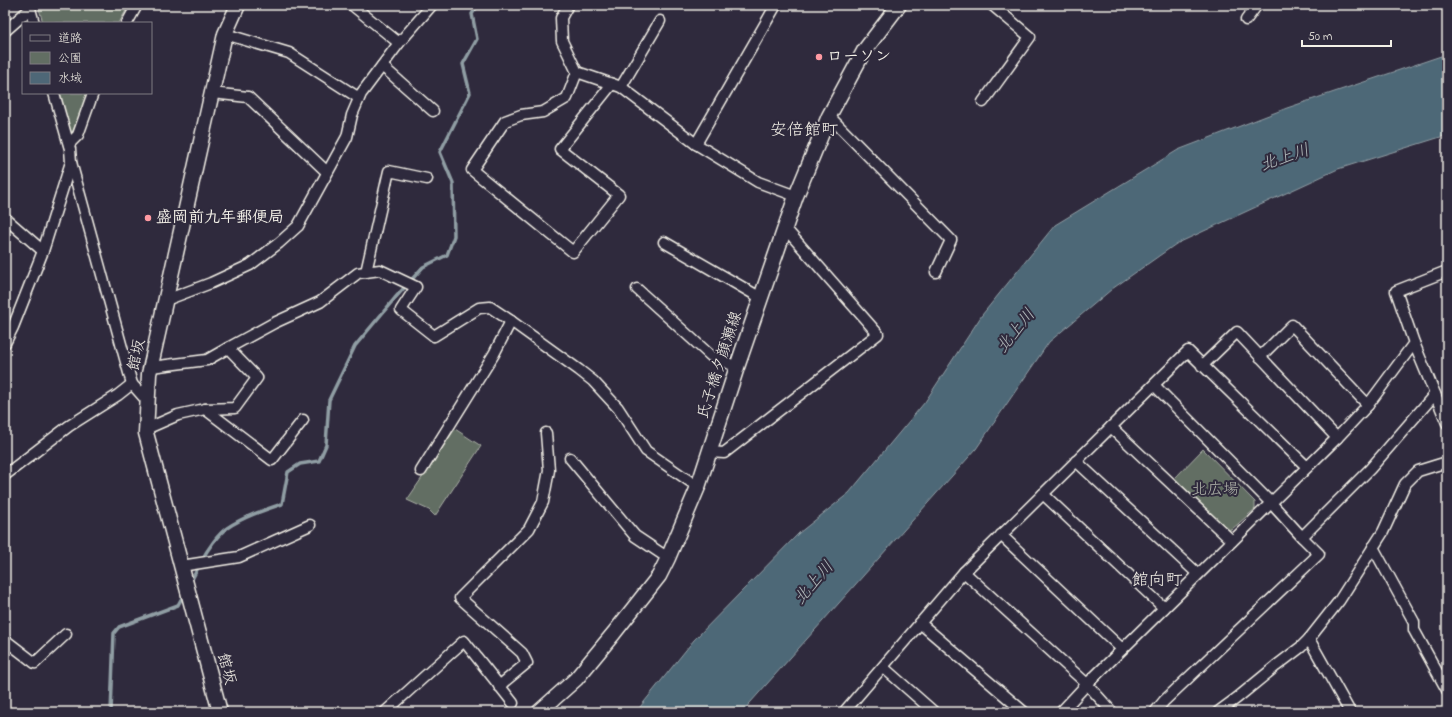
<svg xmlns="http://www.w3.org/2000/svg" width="1452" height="717" viewBox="0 0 1452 717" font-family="'Indie Flower','Klee One',sans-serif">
<rect width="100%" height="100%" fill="#2f2a3d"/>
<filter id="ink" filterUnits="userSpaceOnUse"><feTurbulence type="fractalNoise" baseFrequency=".025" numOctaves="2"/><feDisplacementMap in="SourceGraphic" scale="8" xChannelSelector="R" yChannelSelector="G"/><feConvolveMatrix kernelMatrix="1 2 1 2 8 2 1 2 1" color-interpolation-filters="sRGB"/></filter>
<g filter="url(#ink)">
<!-- green -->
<g fill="#626e63" stroke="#abb0a6">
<path d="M38 5H129L119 23H43Z"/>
<path d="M60 93H89L71 135Z"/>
<path d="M455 429 481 446 435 516 429 510 407 500Z"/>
<path d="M1203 449 1255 502V509L1231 530 1225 529 1175 478Z"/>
</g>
<!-- water -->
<path fill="#4e6777" stroke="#909ea4" d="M1447 54V135L1338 169 1176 244 1112 289 1049 342 976 449 742 712H636L694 640 799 533 849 493 925 402 982 315 1055 225 1178 150 1287 108Z"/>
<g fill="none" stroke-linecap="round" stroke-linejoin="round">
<!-- stream -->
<g stroke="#909ea4" stroke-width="3.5">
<path d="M202 560C207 550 218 534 227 528 243 517 264 510 282 504L288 472 300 464 319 461 326 445 329 400 355 346 395 298 423 267 447 255 454 236 453 183 440 152 470 93 463 64 477 39 472 14 478 5"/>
<path d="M190 583 199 566"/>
<path d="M111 712 114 633 119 627 178 605 184 594"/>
</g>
<!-- minor casing -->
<g stroke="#f4f1e8" stroke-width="13">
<g id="minor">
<path d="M29 5 34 23"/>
<path d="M352 5 399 43"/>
<path d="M568 5 561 18 562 41 577 72 567 98 543 112 521 115 505 121 472 170 573 252 619 195 560 149 612 84"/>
<path d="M776 5 696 144 758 182 796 196"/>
<path d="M1246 20 1257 5"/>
<path d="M127 23 137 5"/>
<path d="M5 31 30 9"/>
<path d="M225 34 289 53 359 98"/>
<path d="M382 66 433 111"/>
<path d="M577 72 621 87 696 144"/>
<path d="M621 87 660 21"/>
<path d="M54 93 70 149 71 162 132 384"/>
<path d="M212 93 248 97 327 172"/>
<path d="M983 102 1030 37 992 5"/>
<path d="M829 116 951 240 936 272"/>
<path d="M69 144 78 135 93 93"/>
<path d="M5 218 43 251"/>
<path d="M664 242 761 298"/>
<path d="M366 272 389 171 427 179"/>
<path d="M637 289 711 356 737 367"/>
<path d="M166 300 211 283 250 265 279 243 298 226 347 137 352 115 361 94 399 43 432 5"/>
<path d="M5 343 13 327 43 251 71 162"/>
<path d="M1414 343 1447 423"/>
<path d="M228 348 274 323 320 302 358 273 380 270 416 287 401 310 434 336 479 308 490 307 511 321"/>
<path d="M1260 357 1292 325 1368 405"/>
<path d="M1202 366 1237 332 1337 438"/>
<path d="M151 367 207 360 228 348 257 378 235 408 205 409"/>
<path d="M1154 385 1271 503 1302 537 1370 469 1435 394"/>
<path d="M1111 427 1232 541"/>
<path d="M146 429 178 415 205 409 272 460 303 420"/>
<path d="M709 452 724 453 878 334 785 228"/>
<path d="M570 458 635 536 668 558"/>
<path d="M1076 461 1198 574"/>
<path d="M421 471 494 354 511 321 579 370 593 381 618 408 646 451 698 487"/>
<path d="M5 475 69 426 118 395 132 384 147 401"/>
<path d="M1043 494 1164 608"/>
<path d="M1001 535 1122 649"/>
<path d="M1373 547 1414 622V630L1447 690"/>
<path d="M181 566 239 557 310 525"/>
<path d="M964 572 1087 684 1112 712"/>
<path d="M920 623 1024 712"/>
<path d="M1309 639 1350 712"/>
<path d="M5 640 35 663 66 634"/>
<path d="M883 667 934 712"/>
<path d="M499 686 527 663 522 653 460 598 529 529 543 502 549 470 546 433"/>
<path d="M385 712 464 641 513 703"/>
<path d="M844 712 964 572 1188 351 1307 467"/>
<path d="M1061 712 1087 684 1337 438 1368 405 1414 343 1396 291 1447 271"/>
<path d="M1155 712 1164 701 1319 554 1302 537"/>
<path d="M1218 712 1237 698 1276 666 1301 647 1309 639 1339 601 1383 532 1405 484 1418 471 1447 462"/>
</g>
</g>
<!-- secondary casing -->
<g stroke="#f4f1e8" stroke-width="17">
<g id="secondary">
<path d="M220 712 146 433 149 374 225 34 238 5"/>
<path d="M539 712 576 679 614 633 659 576 668 558 698 487 737 367 796 196 829 116 864 51 899 5"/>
</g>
</g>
<!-- minor -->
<use href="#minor" stroke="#2f2a3d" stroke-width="10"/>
<!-- secondary -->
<use href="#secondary" stroke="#2f2a3d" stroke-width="14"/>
</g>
</g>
<!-- markers -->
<g fill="#ff9aa2" stroke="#2f2a3d" stroke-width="1.5">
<circle cx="819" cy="57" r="4"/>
<circle cx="148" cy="218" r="4"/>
</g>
<g text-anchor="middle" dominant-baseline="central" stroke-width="4" stroke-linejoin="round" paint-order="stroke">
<!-- poi labels -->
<g font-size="16" font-weight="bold" fill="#f4f1e8" stroke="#2f2a3d" text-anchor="start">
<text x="827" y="57">ローソン</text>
<text x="156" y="218">盛岡前九年郵便局</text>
</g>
<!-- street labels -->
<g font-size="16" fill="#f4f1e8" stroke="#2f2a3d">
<text transform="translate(137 355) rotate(-78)">館坂</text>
<text transform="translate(720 365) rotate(-72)">氏子橋夕顔瀬線</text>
<text transform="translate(226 669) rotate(75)">館坂</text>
</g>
<!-- park labels -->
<g font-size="16" fill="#b2b6ac" stroke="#2f2a3d">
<text x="1215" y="490">北広場</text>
</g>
<!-- neighbourhood labels -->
<g font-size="17" fill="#f4f1e8" stroke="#2f2a3d">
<text x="804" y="130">安倍館町</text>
<text x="1157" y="580">館向町</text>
</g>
<!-- water labels -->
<g font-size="17" font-style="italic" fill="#b2babb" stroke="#2f2a3d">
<text transform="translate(1285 158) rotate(-19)">北上川</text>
<text transform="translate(1016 331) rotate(-51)">北上川</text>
<text transform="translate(814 583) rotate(-49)">北上川</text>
</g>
</g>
<!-- margin -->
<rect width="1452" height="717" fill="none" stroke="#2f2a3d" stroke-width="20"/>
<rect x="10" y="10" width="1432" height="697" fill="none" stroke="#f4f1e8" stroke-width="1.5" filter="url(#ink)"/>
<!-- legend -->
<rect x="22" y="22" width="130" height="72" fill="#2f2a3d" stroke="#7e7a81"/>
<rect x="30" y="35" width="20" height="6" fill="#2f2a3d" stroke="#7e7a81"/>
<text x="58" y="42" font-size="12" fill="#f4f1e8">道路</text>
<rect x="30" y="52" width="20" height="12" fill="#626e63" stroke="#7e7a81"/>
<text x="58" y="62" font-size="12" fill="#f4f1e8">公園</text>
<rect x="30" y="72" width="20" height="12" fill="#4e6777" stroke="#7e7a81"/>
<text x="58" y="82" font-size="12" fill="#f4f1e8">水域</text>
<!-- scale -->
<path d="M1302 40v6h89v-6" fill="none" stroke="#f4f1e8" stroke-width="2"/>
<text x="1308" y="40" font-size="12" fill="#f4f1e8" stroke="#2f2a3d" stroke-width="3" paint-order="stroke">50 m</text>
</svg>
